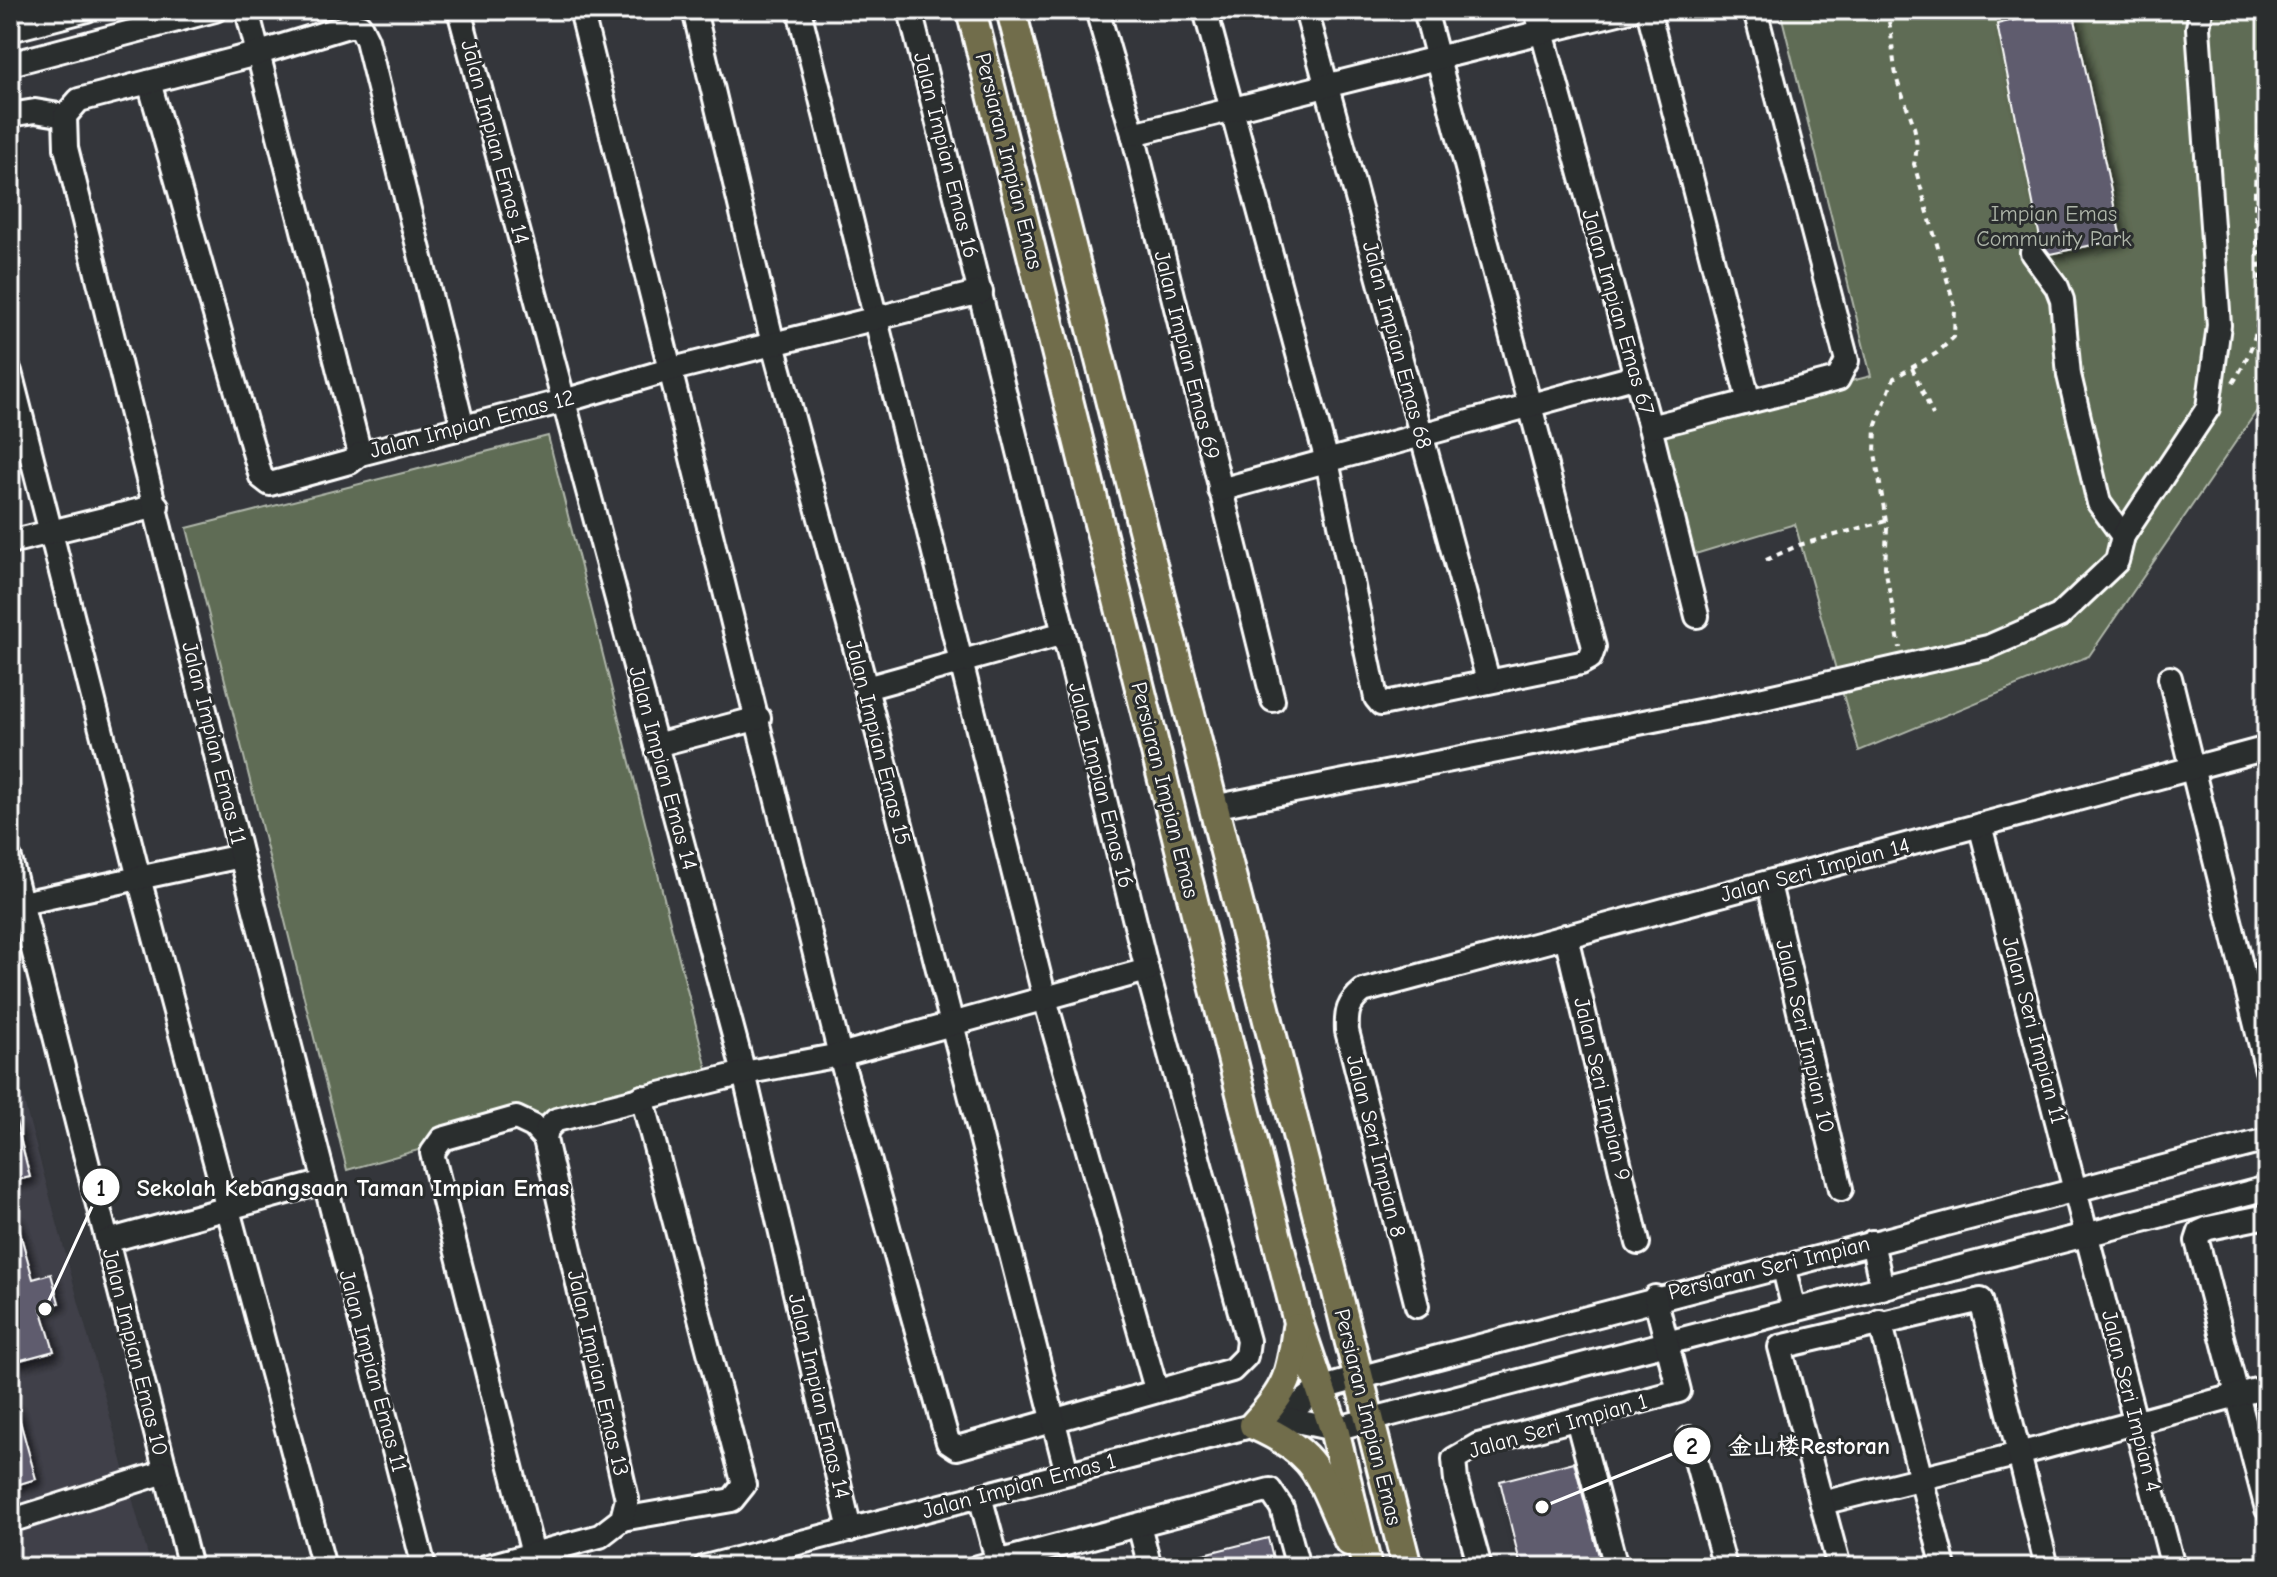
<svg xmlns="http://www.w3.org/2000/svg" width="2277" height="1577" viewBox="0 0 2277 1577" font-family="'Comic Neue','LXGW WenKai TC',sans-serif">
<defs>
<filter id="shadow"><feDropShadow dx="6" dy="6" stdDeviation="4" flood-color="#0009"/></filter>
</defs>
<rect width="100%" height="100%" fill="#34363b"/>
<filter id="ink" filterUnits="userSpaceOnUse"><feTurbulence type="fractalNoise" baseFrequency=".0125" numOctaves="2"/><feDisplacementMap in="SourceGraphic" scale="16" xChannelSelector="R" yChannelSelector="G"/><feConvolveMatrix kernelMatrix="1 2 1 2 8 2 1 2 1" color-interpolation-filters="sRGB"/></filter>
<g filter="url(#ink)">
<!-- built -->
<path fill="#41414a" d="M10 1051 151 1567H10Z"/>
<!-- green -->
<g fill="#5f6c54" stroke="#afb6aa" stroke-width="2">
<path d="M1780 10H2267V396L2089 656 1859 751 1795 524 1692 555 1662 429 1871 376Z"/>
<path d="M548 436 707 1069 347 1170 187 528Z"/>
</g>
<!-- building -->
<g fill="#5e5c6e" stroke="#fff" stroke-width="2" filter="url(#shadow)">
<path d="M2056 10H2073L2121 239 2050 254 2041 243 1997 24Z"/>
<path d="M16 1122 30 1177 10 1182V1123Z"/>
<path d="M10 1215H15L33 1279 51 1274 59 1303 41 1308 54 1351 10 1363Z"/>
<path d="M15 1403 36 1479 10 1487V1404Z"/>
<path d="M1574 1462 1602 1567H1521L1500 1481Z"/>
<path d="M1268 1538 1275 1567H1177L1176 1561Z"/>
</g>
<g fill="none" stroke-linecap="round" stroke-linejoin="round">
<!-- minor casing -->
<g stroke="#fff" stroke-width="28">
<g id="minor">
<path d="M247 10 360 454"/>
<path d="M459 10 744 1073 850 1530"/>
<path d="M581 10 840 1055 948 1442 957 1448 1232 1370 1246 1356 1248 1341 1147 970 910 10"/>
<path d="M694 10 773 344 866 688 1067 1473"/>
<path d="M799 10 1045 999 1156 1389"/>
<path d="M1097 10 1133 134 1273 700"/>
<path d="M1205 10 1327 461 1376 698 1381 704 1581 663 1590 658 1594 647 1425 10"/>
<path d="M1306 10 1488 680"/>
<path d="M1536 10 1650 427 1697 616"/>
<path d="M1648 10 1749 402"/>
<path d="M10 30 87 10"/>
<path d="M10 64 215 10"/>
<path d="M149 82 261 477 270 484 350 462 360 454 564 401 669 370 981 292"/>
<path d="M10 115 35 111 65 116"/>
<path d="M1133 134 1630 10"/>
<path d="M2032 253 2057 287 2062 300 2069 375 2099 503 2123 536"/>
<path d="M10 372 139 878 324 1567"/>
<path d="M1650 427 1838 379 1847 361 1755 10"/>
<path d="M1220 490 1634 377"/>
<path d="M10 542 157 506"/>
<path d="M2170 678 2267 1070"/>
<path d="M866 688 1064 633"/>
<path d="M656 745 759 718"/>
<path d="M1213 807 1755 700 1988 647 2059 616 2117 561 2123 536 2208 408 2219 325 2198 28 2201 10"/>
<path d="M1980 825 2173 1567"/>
<path d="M10 859 190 1567"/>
<path d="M1769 884 1841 1189"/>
<path d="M22 903 241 856"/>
<path d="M1566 936 1638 1243"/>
<path d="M2267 1216 2209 1228 2200 1232 2197 1241 2267 1509"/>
<path d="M107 1241 324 1182"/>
<path d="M1872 1242 1882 1288"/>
<path d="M1783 1265 1794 1310"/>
<path d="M1417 1306 1347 1031C1346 1012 1348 1003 1363 991L2267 748"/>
<path d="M1880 1321 1944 1567"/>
<path d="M1282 1418 1319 1389 1358 1378 2267 1140"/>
<path d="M1577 1419 1616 1567"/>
<path d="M1690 1438 1725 1567"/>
<path d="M980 1496 999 1567"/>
<path d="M1822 1503 2019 1454 2267 1387"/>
<path d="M622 1519 732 1500 744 1485 642 1097"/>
<path d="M10 1521 165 1472"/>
<path d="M1139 1525 1150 1567"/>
<path d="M533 1554 432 1153 442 1139 516 1118 533 1126 545 1139"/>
<path d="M424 1567 241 856 66 148 65 116 79 100 256 54 348 26H360L367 40 463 428"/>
<path d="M485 1567 600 1536 622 1519 627 1499 545 1139 547 1129 556 1120 744 1073 840 1055 1147 970"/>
<path d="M705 1567 1282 1418 1334 1429 2267 1188"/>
<path d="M978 1567 1270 1490 1282 1508 1298 1567"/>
<path d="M1480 1567 1456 1481 1454 1459 1478 1445 1679 1391 1655 1297"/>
<path d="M1839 1567 1780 1347 1981 1300 2047 1567"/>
</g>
</g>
<!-- major casing -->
<g stroke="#fff" stroke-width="34">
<g id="major">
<path d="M971 10 1298 1322 1334 1429 1367 1567"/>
<path d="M1011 10 1407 1567"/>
<path d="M1297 1328C1290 1377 1288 1388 1254 1425 1322 1455 1319 1478 1349 1541"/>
</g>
</g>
<!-- path -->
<g stroke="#fff" stroke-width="4" stroke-dasharray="6 6" stroke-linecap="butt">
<path d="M1886 10C1894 34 1891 62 1899 86 1909 115 1922 133 1914 164L1955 307 1954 337 1937 353 1894 378 1876 425 1875 453 1887 528 1885 567 1900 648"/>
<path d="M1912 368 1933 415"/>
<path d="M2233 383C2275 316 2257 280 2255 209 2254 170 2260 129 2262 90L2267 82"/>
<path d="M1766 560 1799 545 1886 521"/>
</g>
<!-- minor -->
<use href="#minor" stroke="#2a2d2e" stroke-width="22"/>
<!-- major -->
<use href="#major" stroke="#716d4b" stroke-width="28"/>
</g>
</g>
<g text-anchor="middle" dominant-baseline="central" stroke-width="6" stroke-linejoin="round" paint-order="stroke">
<!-- street labels -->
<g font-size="22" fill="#fff" stroke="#2a2d2e">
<text transform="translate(495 142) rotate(75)">Jalan Impian Emas 14</text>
<text transform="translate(946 155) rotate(76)">Jalan Impian Emas 16</text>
<text transform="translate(1009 161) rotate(76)">Persiaran Impian Emas</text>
<text transform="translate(1618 312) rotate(74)">Jalan Impian Emas 67</text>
<text transform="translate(1397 345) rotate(75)">Jalan Impian Emas 68</text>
<text transform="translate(1187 355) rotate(76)">Jalan Impian Emas 69</text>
<text transform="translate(472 424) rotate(-15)">Jalan Impian Emas 12</text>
<text transform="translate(878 742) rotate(76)">Jalan Impian Emas 15</text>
<text transform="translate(214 743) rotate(76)">Jalan Impian Emas 11</text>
<text transform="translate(663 768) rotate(75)">Jalan Impian Emas 14</text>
<text transform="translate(1101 785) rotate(76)">Jalan Impian Emas 16</text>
<text transform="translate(1165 790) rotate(76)">Persiaran Impian Emas</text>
<text transform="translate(1815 870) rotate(-15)">Jalan Seri Impian 14</text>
<text transform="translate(2034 1030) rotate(75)">Jalan Seri Impian 11</text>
<text transform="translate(1805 1036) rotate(77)">Jalan Seri Impian 10</text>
<text transform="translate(1602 1089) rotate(77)">Jalan Seri Impian 9</text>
<text transform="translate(1376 1146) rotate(76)">Jalan Seri Impian 8</text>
<text transform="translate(1769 1268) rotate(-14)">Persiaran Seri Impian</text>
<text transform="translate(135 1352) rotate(76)">Jalan Impian Emas 10</text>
<text transform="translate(373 1371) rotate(75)">Jalan Impian Emas 11</text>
<text transform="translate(598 1373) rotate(77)">Jalan Impian Emas 13</text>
<text transform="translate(819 1396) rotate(77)">Jalan Impian Emas 14</text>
<text transform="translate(2131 1401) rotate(76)">Jalan Seri Impian 4</text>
<text transform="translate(1368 1417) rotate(76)">Persiaran Impian Emas</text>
<text transform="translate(1558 1426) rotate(-16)">Jalan Seri Impian 1</text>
<text transform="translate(1019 1486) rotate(-15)">Jalan Impian Emas 1</text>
</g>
<!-- park labels -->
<g font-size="22" fill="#afb6aa" stroke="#2a2d2e">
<text x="2054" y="214">Impian Emas<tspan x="2054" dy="25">Community Park</tspan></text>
</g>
</g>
<!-- callouts -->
<path fill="none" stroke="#fff" stroke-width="3" d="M45 1309L101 1187M1542 1507L1692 1446"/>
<g fill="#fff" stroke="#2a2d2e" stroke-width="3">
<circle cx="45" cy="1309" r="8"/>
<circle cx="1542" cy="1507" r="8"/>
<circle cx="101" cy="1187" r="20"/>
<circle cx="1692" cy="1446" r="20"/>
</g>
<g font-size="24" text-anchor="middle" font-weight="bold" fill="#111">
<text x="101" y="1196">1</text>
<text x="1692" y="1454">2</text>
</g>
<g font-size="24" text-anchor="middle" font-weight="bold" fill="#fff" stroke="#2a2d2e" stroke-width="6" stroke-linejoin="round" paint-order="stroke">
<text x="353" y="1196">Sekolah Kebangsaan Taman Impian Emas</text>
<text x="1809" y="1454">金山楼Restoran</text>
</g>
<!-- margin -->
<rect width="2277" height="1577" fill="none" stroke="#2a2d2e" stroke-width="40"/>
<rect x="20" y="20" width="2237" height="1537" fill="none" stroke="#fff" stroke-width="3" filter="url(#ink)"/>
</svg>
